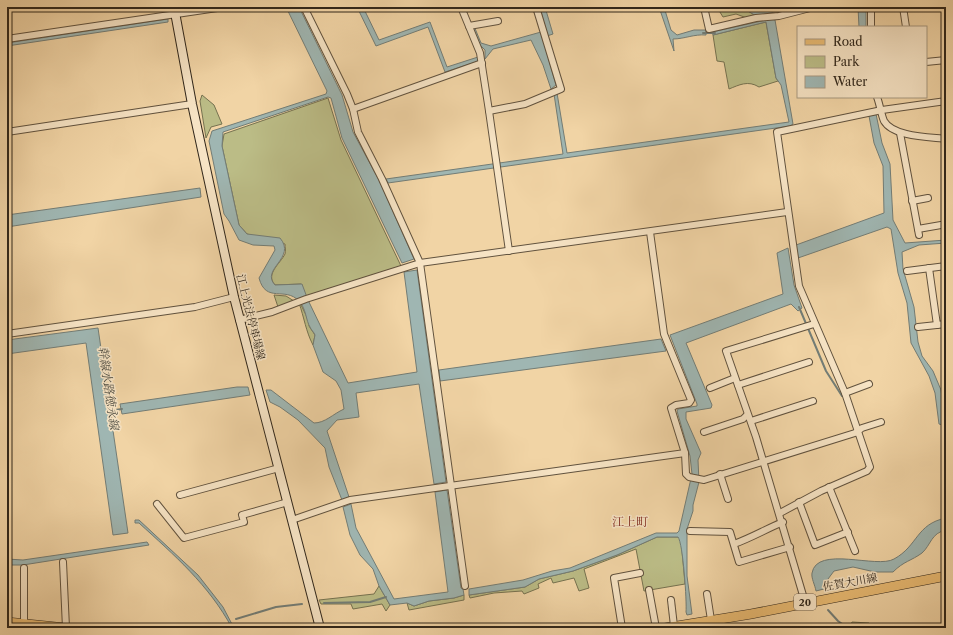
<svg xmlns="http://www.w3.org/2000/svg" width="953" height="635" viewBox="0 0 953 635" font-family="'Libre Caslon Text','Noto Serif JP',serif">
<rect width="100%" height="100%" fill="#f1d4a5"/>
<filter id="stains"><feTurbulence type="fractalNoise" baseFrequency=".005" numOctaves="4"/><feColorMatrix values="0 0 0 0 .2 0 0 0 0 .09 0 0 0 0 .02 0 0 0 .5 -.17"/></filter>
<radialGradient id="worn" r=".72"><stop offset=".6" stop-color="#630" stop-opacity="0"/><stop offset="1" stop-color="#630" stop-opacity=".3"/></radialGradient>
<!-- green -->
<g fill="#bbbc86" stroke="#767250">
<path d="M729 7H747L748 11 756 16 747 18 736 14 723 17 718 9Z"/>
<path d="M766 22 776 78 778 81 759 87C748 80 739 85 729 89L724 62 717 61 713 35Z"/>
<path d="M202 95 214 105 222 124 211 127 206 138 200 101Z"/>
<path d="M328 98 341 140 401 266 306 296 301 284 275 285C265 274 280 264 285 254 286 251 285 247 285 244L247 234 239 225 222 146 224 134Z"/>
<path d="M274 295 286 296 294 301 278 307Z"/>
<path d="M299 303H300L309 321V326L315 335 313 345C306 332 304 317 299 303Z"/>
<path d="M941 390H946V421L944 419Z"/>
<path d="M657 537H678L681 540 685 584 644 591 636 549 584 569 589 588 579 591 574 578 553 583 551 578 538 584 539 588 524 594 522 591 494 593 470 598 469 595 525 587 539 579 573 571 617 555Z"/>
<path d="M379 586 390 605 386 611 382 604 353 609 351 604H321L319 600 374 594Z"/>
<path d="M464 595V600L409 610 407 603 414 606 429 601 454 598Z"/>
<path d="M852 622 869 623 870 628H849Z"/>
</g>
<!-- water -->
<g fill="#9fb6b2" stroke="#737d76">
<path d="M286 7H299L342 95 353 132 380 182 414 259 402 263 342 138 331 98 328 97 223 132 222 146 239 225 247 234 280 238C297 258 260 269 275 285L302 284 308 300 348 383 417 372 404 272 417 270 446 482 434 484 419 384 356 393 359 417 337 420 327 431 349 497 342 500 329 467 325 448 298 420 280 407 270 402 266 390H271L314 423C325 423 333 414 344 409L341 390 336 381 323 372 313 345 315 335C314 332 311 330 310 327 306 321 306 308 299 301 285 286 266 304 259 278L275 250 274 246 253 245 239 240 229 221 224 214 209 141 212 131 326 94 327 91Z"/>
<path d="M357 7H363L379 40 430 22 447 67 478 57 479 61 445 72 428 27 376 46Z"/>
<path d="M540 7H545L553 34 547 36Z"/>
<path d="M659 7H664L671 30 677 35 694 30H706V35C694 34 684 39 673 39L674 51Z"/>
<path d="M747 7 757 11 774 7H798L756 16 748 11Z"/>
<path d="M858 7H866V27H859Z"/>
<path d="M168 19V22L7 46V43Z"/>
<path d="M771 19 775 20 793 124 790 126 388 183 386 179 563 154 554 94 557 93 567 153 789 122 781 85 776 78 766 22 713 35 712 32Z"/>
<path d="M474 26 481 43 491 46 541 32 556 85 551 89 543 65 531 40 493 49 485 59V50L480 45 472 27Z"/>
<path d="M876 114 882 143 890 164 893 220 905 243 946 240V243L919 245 902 252 903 269 914 307 918 342 922 356 933 371 941 390 946 426 939 424 935 393 929 376 911 343 907 303 898 273 891 229 887 227 798 258 796 245 884 213 883 166 874 143 869 116Z"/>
<path d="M200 188 201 197 7 227V215Z"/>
<path d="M788 248 794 285 802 308 798 311 791 304 686 343 712 405 711 408 686 412V419L701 453 698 460 699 482 693 505V511L687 529V576L692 614 687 615 686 612C687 602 683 543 678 537H657L617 555 573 571 539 579 525 587 469 595V589L523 580 552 571 570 568 656 533H677L679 531 692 474 690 456 677 411 678 409 697 406V404L670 335 783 294 777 253Z"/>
<path d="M98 328 128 533 113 535 86 343 7 354V340Z"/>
<path d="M661 339 666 351 440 381 439 370Z"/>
<path d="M237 387H248L250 395 122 414 120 404Z"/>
<path d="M447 490 461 588 463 589 464 595 454 598 429 601 414 606 407 603 390 605 379 586 373 569 360 555 350 535 343 507 351 504 356 528 394 599 448 592 435 492Z"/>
<path d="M946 518V530C931 533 931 545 922 553 911 561 904 561 893 572H875L853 567 834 571 828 579V588L816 591C815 585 811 578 812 573 817 545 877 569 894 559 918 546 916 524 946 518Z"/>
<path d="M135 520H139L198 575 223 607 234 628H232C209 585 174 555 139 523H135Z"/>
<path d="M147 542 149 545 23 565H7V559L23 560Z"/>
</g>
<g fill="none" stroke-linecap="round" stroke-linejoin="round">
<!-- stream -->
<g stroke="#737d76" stroke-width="2">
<path d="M703 33H715"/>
<path d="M799 307 826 371 842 396"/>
<path d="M108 411 122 409"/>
<path d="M324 603 370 602 386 597"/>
<path d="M828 610 838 621 848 628"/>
<path d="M236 619 276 607 302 604"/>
<path d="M912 628 946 625"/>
</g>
<!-- street casing -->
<g stroke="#61523e" stroke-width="8">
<g id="street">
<path d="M304 7 347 94 353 109 358 132 382 179 420 263 465 586"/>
<path d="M461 7 480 53 489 111 525 104 561 89 536 7"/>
<path d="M704 7 709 29 756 18 779 16 814 7"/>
<path d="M903 7 906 27"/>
<path d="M469 26 498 21"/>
<path d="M871 27V7"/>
<path d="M7 39 224 7"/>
<path d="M926 62 946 60"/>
<path d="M877 97C880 105 881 114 884 121 893 137 930 137 946 139"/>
<path d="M353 109 482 63"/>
<path d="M489 111 509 251"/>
<path d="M7 132 192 104"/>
<path d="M900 133 919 235"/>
<path d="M912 201 928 198"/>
<path d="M918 229 941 225"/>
<path d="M650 232 664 334 691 400 689 403 676 405 671 408 685 453 686 474 689 477 704 480 855 433 862 428 881 422"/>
<path d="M929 268 937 325"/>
<path d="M907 271 946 266"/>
<path d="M239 320 272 312 306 299 420 263 787 212"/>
<path d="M918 327 946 324"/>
<path d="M7 334 195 307 234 297"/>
<path d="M738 385 809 362"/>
<path d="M710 388 735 378"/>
<path d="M845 393 869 384"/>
<path d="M751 421 813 401"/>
<path d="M704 432 743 419 747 415"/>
<path d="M720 474 728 499"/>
<path d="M829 487 855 551"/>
<path d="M180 495 279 468"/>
<path d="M799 502 815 545 848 532"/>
<path d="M157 504 184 538 244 522 242 515 288 502"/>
<path d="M780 513 821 491 867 471 870 467 845 393 799 286 777 132 882 110 946 101"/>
<path d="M292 520 350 500 685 453"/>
<path d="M690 531 730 532 739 562 790 547"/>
<path d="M734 544C751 538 766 529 783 522"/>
<path d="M63 562 66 628"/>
<path d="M24 568V623"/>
<path d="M649 590 656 628"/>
<path d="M707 594 711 620"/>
<path d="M671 600 674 626"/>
<path d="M805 602 756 437 726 351 814 324"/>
<path d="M622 628 614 578 640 573"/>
</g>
</g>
<!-- secondary casing -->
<g stroke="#31271b" stroke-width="10">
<path id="secondary" d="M174 7 192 104 234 297 320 628"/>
</g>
<!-- primary casing -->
<g stroke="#31271b" stroke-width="10">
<g id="primary">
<path d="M7 622 66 628"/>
<path d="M665 628 751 614 946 576"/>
</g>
</g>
<!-- street -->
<use href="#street" stroke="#f6e3c4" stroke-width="6"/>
<!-- secondary -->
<use href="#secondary" stroke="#f6e3c4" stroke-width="8"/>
<!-- primary -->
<use href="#primary" stroke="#e8ba72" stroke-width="9"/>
</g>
<g text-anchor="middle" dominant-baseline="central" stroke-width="3" stroke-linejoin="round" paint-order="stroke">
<!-- shield labels -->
<rect fill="#f6e3c4" stroke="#6c5f4e" stroke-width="1" x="794" y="594" width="22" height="16" rx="3"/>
<g font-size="10" font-weight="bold" fill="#31271b">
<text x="805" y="602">20</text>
</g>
<!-- street labels -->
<g font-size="11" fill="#31271b" stroke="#f6e3c4">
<text transform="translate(251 317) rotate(76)">江上光法停車場線</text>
<text transform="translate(850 582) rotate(-10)">佐賀大川線</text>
</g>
<!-- water labels -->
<g font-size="12" font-style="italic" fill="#4c4b41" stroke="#f6e3c4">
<text transform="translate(109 388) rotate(82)">幹線水路徳永線</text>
</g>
<!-- neighbourhood labels -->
<g font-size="12" fill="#7a1f14" stroke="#f6e3c4">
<text x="630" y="521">江上町</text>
</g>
</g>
<!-- margin -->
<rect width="953" height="635" fill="none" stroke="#f1d4a5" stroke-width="24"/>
<rect x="8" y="8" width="937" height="619" fill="none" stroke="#31271b" stroke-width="2"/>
<rect x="12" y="12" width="929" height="611" fill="none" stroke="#31271b"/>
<!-- legend -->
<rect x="797" y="26" width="130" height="72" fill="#f6e3c4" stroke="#a79880"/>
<rect x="805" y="39" width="20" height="6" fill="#e8ba72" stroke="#a79880"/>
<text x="833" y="46" font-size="12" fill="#31271b">Road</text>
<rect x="805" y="56" width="20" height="12" fill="#bbbc86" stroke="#a79880"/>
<text x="833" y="66" font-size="12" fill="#31271b">Park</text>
<rect x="805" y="76" width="20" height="12" fill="#9fb6b2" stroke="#a79880"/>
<text x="833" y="86" font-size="12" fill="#31271b">Water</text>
<rect width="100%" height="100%" filter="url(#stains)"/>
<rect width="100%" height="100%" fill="url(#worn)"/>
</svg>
